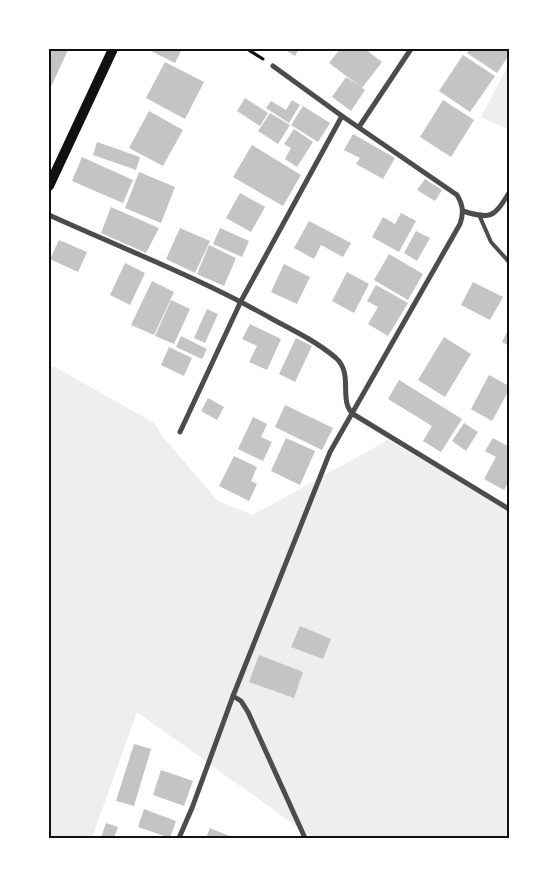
<svg xmlns="http://www.w3.org/2000/svg" width="558" height="887" viewBox="0 0 558 887" font-family="'Open Sans',sans-serif">
<rect width="100%" height="100%" fill="#fff"/>
<!-- green -->
<g fill="#eee">
<path d="M509 64V130L481 117Z"/>
<path d="M49 367H55L154 423 163 437 218 501 253 515 388 440 509 510V838H313L137 712 92 838H49V734L51 729 49 727Z"/>
</g>
<!-- building -->
<g fill="#c4c4c4">
<path d="M49 49H65L68 50 49 91Z"/>
<path d="M147 49H182L175 63Z"/>
<path d="M284 49H299L295 56Z"/>
<path d="M340 49H365L382 62 362 88 365 90 351 111 332 97 346 77 361 87 329 63Z"/>
<path d="M469 49H509V55L497 73 467 53Z"/>
<path d="M463 55 495 76 470 112 439 91Z"/>
<path d="M165 62 204 82 185 119 146 98Z"/>
<path d="M245 98 268 113 260 126 237 111Z"/>
<path d="M292 100 300 105 289 123 266 108 271 101 286 110Z"/>
<path d="M443 100 474 120 451 157 420 137Z"/>
<path d="M303 106 330 123 318 142 291 125Z"/>
<path d="M149 111 183 130 163 166 129 148Z"/>
<path d="M270 113 290 125 278 144 258 131Z"/>
<path d="M294 129 313 142 297 167 285 159 291 148 284 144Z"/>
<path d="M353 134 395 158 383 179 356 164 360 158 344 150Z"/>
<path d="M97 142 140 157 136 170 93 155Z"/>
<path d="M252 145 301 175 283 206 233 177Z"/>
<path d="M82 157 133 180 123 203 72 181Z"/>
<path d="M139 172 175 187 161 223 125 208Z"/>
<path d="M425 179 442 190 435 201 417 190Z"/>
<path d="M240 193 265 207 251 232 226 218Z"/>
<path d="M111 207 159 228 146 253 101 233Z"/>
<path d="M401 213 416 221 399 252 372 237 383 217 395 224Z"/>
<path d="M309 221 351 243 343 257 321 245 314 259 294 248Z"/>
<path d="M180 228 210 241 195 273 166 259Z"/>
<path d="M220 228 249 241 242 257 213 244Z"/>
<path d="M416 231 430 238 417 261 404 253Z"/>
<path d="M59 240 87 252 78 272 50 259Z"/>
<path d="M209 245 236 258 224 286 197 274Z"/>
<path d="M389 254 423 274 408 300 374 280Z"/>
<path d="M125 263 145 273 130 305 110 295Z"/>
<path d="M284 264 310 277 297 304 271 292Z"/>
<path d="M347 272 369 284 354 313 332 301Z"/>
<path d="M152 281 174 292 154 335 131 325Z"/>
<path d="M473 282 503 297 490 320 461 305Z"/>
<path d="M376 285 408 303 388 336 368 324 378 307 367 301Z"/>
<path d="M171 300 190 309 174 344 155 336Z"/>
<path d="M207 309 218 314 205 343 194 338Z"/>
<path d="M250 324 281 339 267 370 249 362 257 346 242 339Z"/>
<path d="M509 328V346L502 342Z"/>
<path d="M181 336 207 349 202 359 176 347Z"/>
<path d="M444 337 471 354 445 397 418 380Z"/>
<path d="M296 338 312 346 295 382 279 374Z"/>
<path d="M169 347 192 358 184 376 161 365Z"/>
<path d="M489 375 509 386V390L492 421 471 409Z"/>
<path d="M399 380 462 419 441 452 423 441 432 426 388 399Z"/>
<path d="M208 398 224 407 217 420 201 411Z"/>
<path d="M285 405 333 428 322 450 275 427Z"/>
<path d="M253 417 267 424 261 437 272 442 263 461 238 449Z"/>
<path d="M464 423 478 432 466 451 452 441Z"/>
<path d="M286 438 315 451 300 485 271 471Z"/>
<path d="M493 438 509 447V481L504 490 484 479 496 457 485 451Z"/>
<path d="M234 456 257 467 251 481 257 484 249 501 219 486Z"/>
<path d="M300 626 331 639 323 659 291 647Z"/>
<path d="M259 655 303 672 294 698 249 682Z"/>
<path d="M134 744 151 749 134 806 116 801Z"/>
<path d="M161 770 193 781 184 806 153 795Z"/>
<path d="M144 809 176 821 170 838 138 827Z"/>
<path d="M106 823 118 827 114 838H101Z"/>
<path d="M210 828 234 838H206Z"/>
</g>
<g fill="none" stroke-linecap="round" stroke-linejoin="round">
<!-- path -->
<path stroke="#111" stroke-width="3" d="M247 49 263 59"/>
<!-- service -->
<path stroke="#4c4c4c" stroke-width="4" d="M480 217 491 242 509 262"/>
<!-- minor -->
<g stroke="#4c4c4c" stroke-width="5">
<path d="M359 127 411 49"/>
<path d="M463 211C491 220 494 217 509 193"/>
<path d="M49 215C124 249 202 279 274 320 295 331 317 342 336 358 354 374 338 400 353 414L509 509"/>
<path d="M180 432 241 301 342 116"/>
<path d="M233 696 241 701 248 712 305 838"/>
<path d="M179 838 192 808 233 696 330 452 460 224C464 213 463 205 457 195L342 116 273 66"/>
</g>
<!-- secondary -->
<path stroke="#111" stroke-width="10" d="M49 186 113 49"/>
</g>
<!-- border -->
<rect width="558" height="887" fill="none" stroke="#ffffff" stroke-width="100"/>
<rect x="50" y="50" width="458" height="787" fill="none" stroke="#111" stroke-width="2"/>
</svg>
